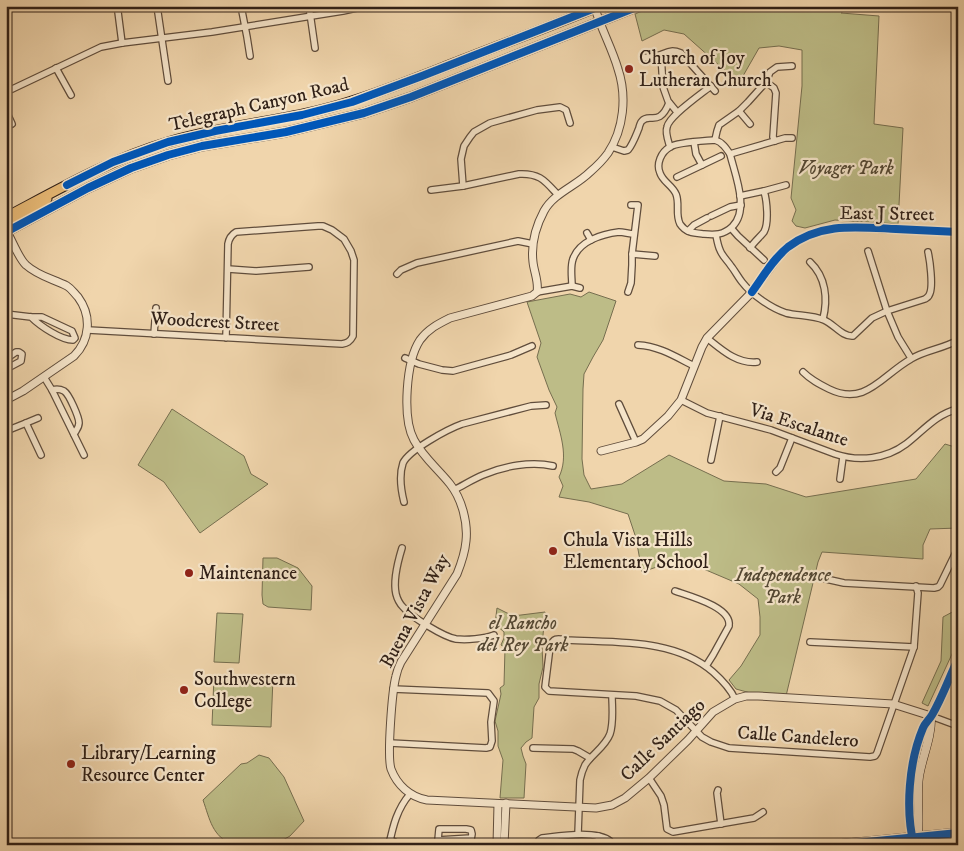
<svg xmlns="http://www.w3.org/2000/svg" width="964" height="851" viewBox="0 0 964 851" font-family="'IM FELL DW Pica',serif">
<rect width="100%" height="100%" fill="#f0d5ac"/>
<filter id="stains"><feTurbulence type="fractalNoise" baseFrequency=".004" numOctaves="4"/><feColorMatrix values="0 0 0 0 .2 0 0 0 0 .09 0 0 0 0 .02 0 0 0 .5 -.17"/></filter>
<radialGradient id="worn" r=".72"><stop offset=".6" stop-color="#630" stop-opacity="0"/><stop offset="1" stop-color="#630" stop-opacity=".3"/></radialGradient>
<!-- green -->
<g fill="#bdbc87" stroke="#766e4f">
<path d="M654 6H851L841 13 879 16 874 124 903 128 898 224 835 220 805 228 796 226 792 221 796 210 791 198 802 86V50L779 46 759 48 739 83 684 34 664 30 642 41 635 14Z"/>
<path d="M589 292 616 301 603 340 593 357 584 374 583 389 582 459 584 475 591 489 622 484 669 455 724 481 766 484 806 497 916 479 945 444 958 448V528L930 529 923 545V559L822 552 818 562 786 696 754 694 736 689 729 680 741 666 760 635V617L758 599 739 584 680 559 642 572 636 538 628 514 589 502 559 497 563 486 559 477C569 456 560 434 555 413L557 407 549 390 537 357 541 343 527 302 570 294 581 297Z"/>
<path d="M172 409 244 456 251 474 268 484 200 533 164 482 138 465Z"/>
<path d="M263 558H277L298 568 312 586 311 610 268 607 263 604 262 595Z"/>
<path d="M497 608 513 616 545 612 542 647 543 667 539 684V698L534 707 532 738 526 742 521 748 523 756 526 764 524 798H500L503 760 498 746V731L495 721 501 694 500 688 504 685 505 648 501 645 504 638V632L495 624Z"/>
<path d="M958 609V641L928 706 922 703 941 661 943 617Z"/>
<path d="M217 613 243 614 239 663 214 662Z"/>
<path d="M214 676 273 678 271 727 212 725Z"/>
<path d="M259 755 269 758 284 777 304 821 290 836 274 845H233C212 836 210 820 203 800L241 764 247 763Z"/>
</g>
<g fill="none" stroke-linecap="round" stroke-linejoin="round">
<!-- minor casing -->
<g stroke="#604d3c" stroke-width="8">
<g id="minor">
<path d="M157 6 168 81"/>
<path d="M241 6 247 37 250 56"/>
<path d="M309 6 315 48"/>
<path d="M6 12 12 6"/>
<path d="M118 12 122 43"/>
<path d="M661 55 663 87 668 101 677 112"/>
<path d="M642 58C648 57 654 56 660 55 668 52 671 49 681 53L715 91"/>
<path d="M56 68 71 95"/>
<path d="M766 82 774 88 776 93 773 137 775 141"/>
<path d="M6 92 101 47 122 43 212 32 343 11 366 6"/>
<path d="M6 111 12 124"/>
<path d="M739 111 750 124"/>
<path d="M715 140C722 142 726 148 730 154 735 175 750 210 732 227 723 235 715 235 704 234 694 233 686 233 680 224 675 214 680 204 676 194 672 185 663 182 660 173 656 164 661 152 670 147 678 142 705 141 715 140Z"/>
<path d="M715 140 717 131 719 125 739 111 748 102 766 82 770 72 777 67 792 66"/>
<path d="M694 142 696 154 702 165"/>
<path d="M612 147 624 151 628 150C633 144 636 135 639 128 639 127 641 121 642 121 649 112 659 128 669 103"/>
<path d="M670 147C668 140 665 133 667 127 669 116 701 94 711 86"/>
<path d="M730 154 785 138H792"/>
<path d="M677 177 721 156"/>
<path d="M463 186 461 159 464 146 470 137 474 132 490 123 537 110 560 107 566 110 570 123"/>
<path d="M431 190 463 186 519 174C540 173 545 181 558 195"/>
<path d="M740 196 764 191 786 185"/>
<path d="M711 216 730 207 741 205"/>
<path d="M731 228 738 236 764 260"/>
<path d="M688 231 694 225 707 218"/>
<path d="M587 233 591 240"/>
<path d="M716 235C717 240 718 246 720 250 722 256 728 261 731 266 735 271 738 277 742 282 752 295 771 308 786 313 798 316 812 315 824 320 834 324 842 337 853 336L872 318 887 311 925 299C928 297 929 297 930 293 933 285 930 261 928 252"/>
<path d="M750 248C754 242 760 237 764 232 769 223 767 201 764 191"/>
<path d="M868 251 887 311 898 337 911 358"/>
<path d="M632 254 655 256"/>
<path d="M810 262C826 277 828 299 823 319"/>
<path d="M228 269 256 271 309 267"/>
<path d="M397 274 401 270 417 263 518 241 533 244"/>
<path d="M572 286C572 277 570 267 573 259 579 241 602 234 619 232 624 232 629 234 634 234"/>
<path d="M537 292 572 286 580 288"/>
<path d="M628 292 631 283 632 265V254L638 205H631"/>
<path d="M6 314 31 317H42L72 331 75 338 73 340C61 340 40 326 31 317"/>
<path d="M88 330 342 344C347 343 350 342 353 336L354 260 351 251 344 239 332 230 323 226H318L236 232C231 235 229 238 228 244L226 338"/>
<path d="M154 334 156 308"/>
<path d="M707 338C722 350 737 364 757 362"/>
<path d="M638 345C659 346 676 357 694 366"/>
<path d="M405 358 419 364 442 370 453 371 511 355 532 346"/>
<path d="M6 359 16 352H19L22 354 21 361 6 369"/>
<path d="M803 372C811 380 819 384 829 389 866 407 882 375 911 359 925 350 943 349 958 340"/>
<path d="M44 377 52 390 84 455"/>
<path d="M52 390C56 389 60 389 64 391 69 394 79 417 79 423 79 428 76 430 74 434"/>
<path d="M681 400 707 413 771 430 835 454C859 462 886 459 906 444 923 431 936 414 958 409"/>
<path d="M619 404 636 442"/>
<path d="M26 423 38 418"/>
<path d="M6 431 26 423 41 455"/>
<path d="M6 433 8 442 6 446"/>
<path d="M711 460 720 416"/>
<path d="M776 472 780 468 792 438"/>
<path d="M840 479 843 457"/>
<path d="M454 490C464 485 473 479 483 475 504 466 531 461 553 466"/>
<path d="M404 502C401 490 399 475 403 463 409 450 448 429 462 424L531 406 546 405"/>
<path d="M402 548C398 561 393 581 396 594 397 598 400 604 403 607 411 617 444 637 456 639 466 640 484 639 494 635"/>
<path d="M826 579 844 583 934 588 938 587 940 585 958 548"/>
<path d="M675 591C689 596 732 607 729 626L713 655 706 666"/>
<path d="M810 642 914 647"/>
<path d="M735 699C730 688 722 680 713 672 674 638 615 643 566 640 557 638 553 638 550 647L545 687 549 691 636 696 660 701 676 710 702 737 711 742 729 748 870 757 875 756 877 753 914 647 918 593 916 586"/>
<path d="M931 716 958 726"/>
<path d="M390 743 486 748 490 747 492 741 491 722 494 701 488 693 393 689"/>
<path d="M533 748 573 749 578 751 590 758"/>
<path d="M958 775 957 780 958 786"/>
<path d="M649 778 661 796 664 805 667 829 673 832 754 818 763 812"/>
<path d="M718 790 717 793 721 824"/>
<path d="M578 834 580 780C581 775 583 769 585 765 592 754 605 747 610 734 614 722 612 707 612 695"/>
<path d="M598 836 600 845"/>
<path d="M390 840 395 842V845"/>
<path d="M389 845C393 826 397 809 410 794"/>
<path d="M470 845 472 834 471 830 466 829H439L438 840 471 838"/>
<path d="M536 845 539 840 542 838C560 836 596 830 610 841V845"/>
</g>
</g>
<!-- tertiary casing -->
<g stroke="#604d3c" stroke-width="9">
<g id="tertiary">
<path d="M595 8C601 29 612 48 618 69 627 96 624 129 608 153 603 160 597 166 590 172 576 186 554 193 544 211 536 226 531 245 533 262 534 272 539 282 537 292L532 296 450 318C438 324 428 329 420 340 406 361 402 418 414 440 423 457 438 469 450 484 462 499 468 523 466 541 465 553 461 564 457 574L401 662C399 666 397 671 396 676 392 691 387 756 391 769 397 785 410 797 427 800L596 808 612 805 625 798 649 778 688 740 713 712 735 699 746 696H758L893 704 931 716"/>
<path d="M6 400 23 391 74 356C90 340 92 316 78 297 74 293 72 289 67 286 53 279 38 276 26 265 19 259 12 240 7 232"/>
<path d="M601 451 636 442 643 439 668 416 681 400 702 347 707 338 752 292 779 256 789 247 804 237 824 230 843 227 958 232"/>
<path d="M497 845 498 804"/>
<path d="M504 845 506 803"/>
</g>
</g>
<!-- secondary casing -->
<g stroke="#302017" stroke-width="9">
<g id="secondary">
<path d="M917 843C921 821 916 799 919 777 922 757 932 737 931 716"/>
<path d="M914 845C905 810 909 761 923 728 925 723 929 720 932 715 942 698 949 678 958 659"/>
</g>
</g>
<!-- primary casing -->
<g stroke="#302017" stroke-width="11">
<g id="primary">
<path d="M6 217C59 189 111 159 168 142 228 124 292 121 352 101 390 89 426 74 462 60 508 42 554 25 600 6"/>
<path d="M6 225 38 208 47 199"/>
<path d="M6 232 88 188 131 168 168 155 202 146 286 132 364 113 411 97 639 6"/>
<path d="M837 845 958 833"/>
</g>
</g>
<!-- minor -->
<use href="#minor" stroke="#f5e4c9" stroke-width="5.5"/>
<!-- tertiary -->
<use href="#tertiary" stroke="#f5e4c9" stroke-width="7"/>
<!-- secondary -->
<use href="#secondary" stroke="#f5e4c9" stroke-width="8"/>
<!-- primary -->
<use href="#primary" stroke="#e8ba76" stroke-width="9"/>
<!-- cycleway casing -->
<g stroke="#f5e4c9" stroke-width="11">
<g id="cycleway">
<path d="M67 185 113 162 168 142 215 131 302 115 352 102 422 76 600 6"/>
<path d="M6 232 88 188 131 168 168 155 202 146 286 132 364 113 411 97 639 6"/>
<path d="M752 292C763 277 773 259 788 247 821 222 857 227 896 229 916 230 937 231 958 232"/>
<path d="M837 845 958 833"/>
<path d="M914 845C905 810 909 761 923 728 925 723 929 720 932 715 942 698 949 678 958 659"/>
</g>
</g>
<!-- cycleway -->
<use href="#cycleway" stroke="#0057b8" stroke-width="8"/>
</g>
<!-- markers -->
<g fill="#8f2418" stroke="#f5e4c9" stroke-width="2">
<circle cx="629" cy="69" r="5"/>
<circle cx="553" cy="551" r="5"/>
<circle cx="189" cy="573" r="5"/>
<circle cx="184" cy="690" r="5"/>
<circle cx="71" cy="764" r="5"/>
</g>
<g text-anchor="middle" dominant-baseline="central" stroke-width="4.5" stroke-linejoin="round" paint-order="stroke">
<!-- poi labels -->
<g font-size="19" fill="#302017" stroke="#f5e4c9" text-anchor="start">
<text x="639" y="58">Church of Joy<tspan x="639" dy="22">Lutheran Church</tspan></text>
<text x="563" y="540">Chula Vista Hills<tspan x="563" dy="22">Elementary School</tspan></text>
<text x="199" y="573">Maintenance</text>
<text x="194" y="679">Southwestern<tspan x="194" dy="22">College</tspan></text>
<text x="81" y="753">Library/Learning<tspan x="81" dy="22">Resource Center</tspan></text>
</g>
<!-- street labels -->
<g font-size="19" fill="#302017" stroke="#f5e4c9">
<text transform="translate(259 105) rotate(-13)">Telegraph Canyon Road</text>
<text transform="translate(887 214) rotate(1)">East J Street</text>
<text transform="translate(215 322) rotate(3)">Woodcrest Street</text>
<text transform="translate(799 425) rotate(18)">Via Escalante</text>
<text transform="translate(415 611) rotate(-62)">Buena Vista Way</text>
<text transform="translate(798 737) rotate(4)">Calle Candelero</text>
<text transform="translate(663 740) rotate(-44)">Calle Santiago</text>
</g>
<!-- park labels -->
<g font-size="19" font-style="italic" fill="#534733" stroke="#f5e4c9">
<text x="846" y="168">Voyager Park</text>
<text x="783" y="575">Independence<tspan x="783" dy="22">Park</tspan></text>
<text x="523" y="623">el Rancho<tspan x="523" dy="22">del Rey Park</tspan></text>
</g>
</g>
<!-- margin -->
<rect width="964" height="851" fill="none" stroke="#f0d5ac" stroke-width="25"/>
<rect x="8" y="8" width="949" height="836" fill="none" stroke="#302017" stroke-width="2.5"/>
<rect x="12" y="12" width="939" height="826" fill="none" stroke="#302017"/>
<rect width="100%" height="100%" filter="url(#stains)"/>
<rect width="100%" height="100%" fill="url(#worn)"/>
</svg>
